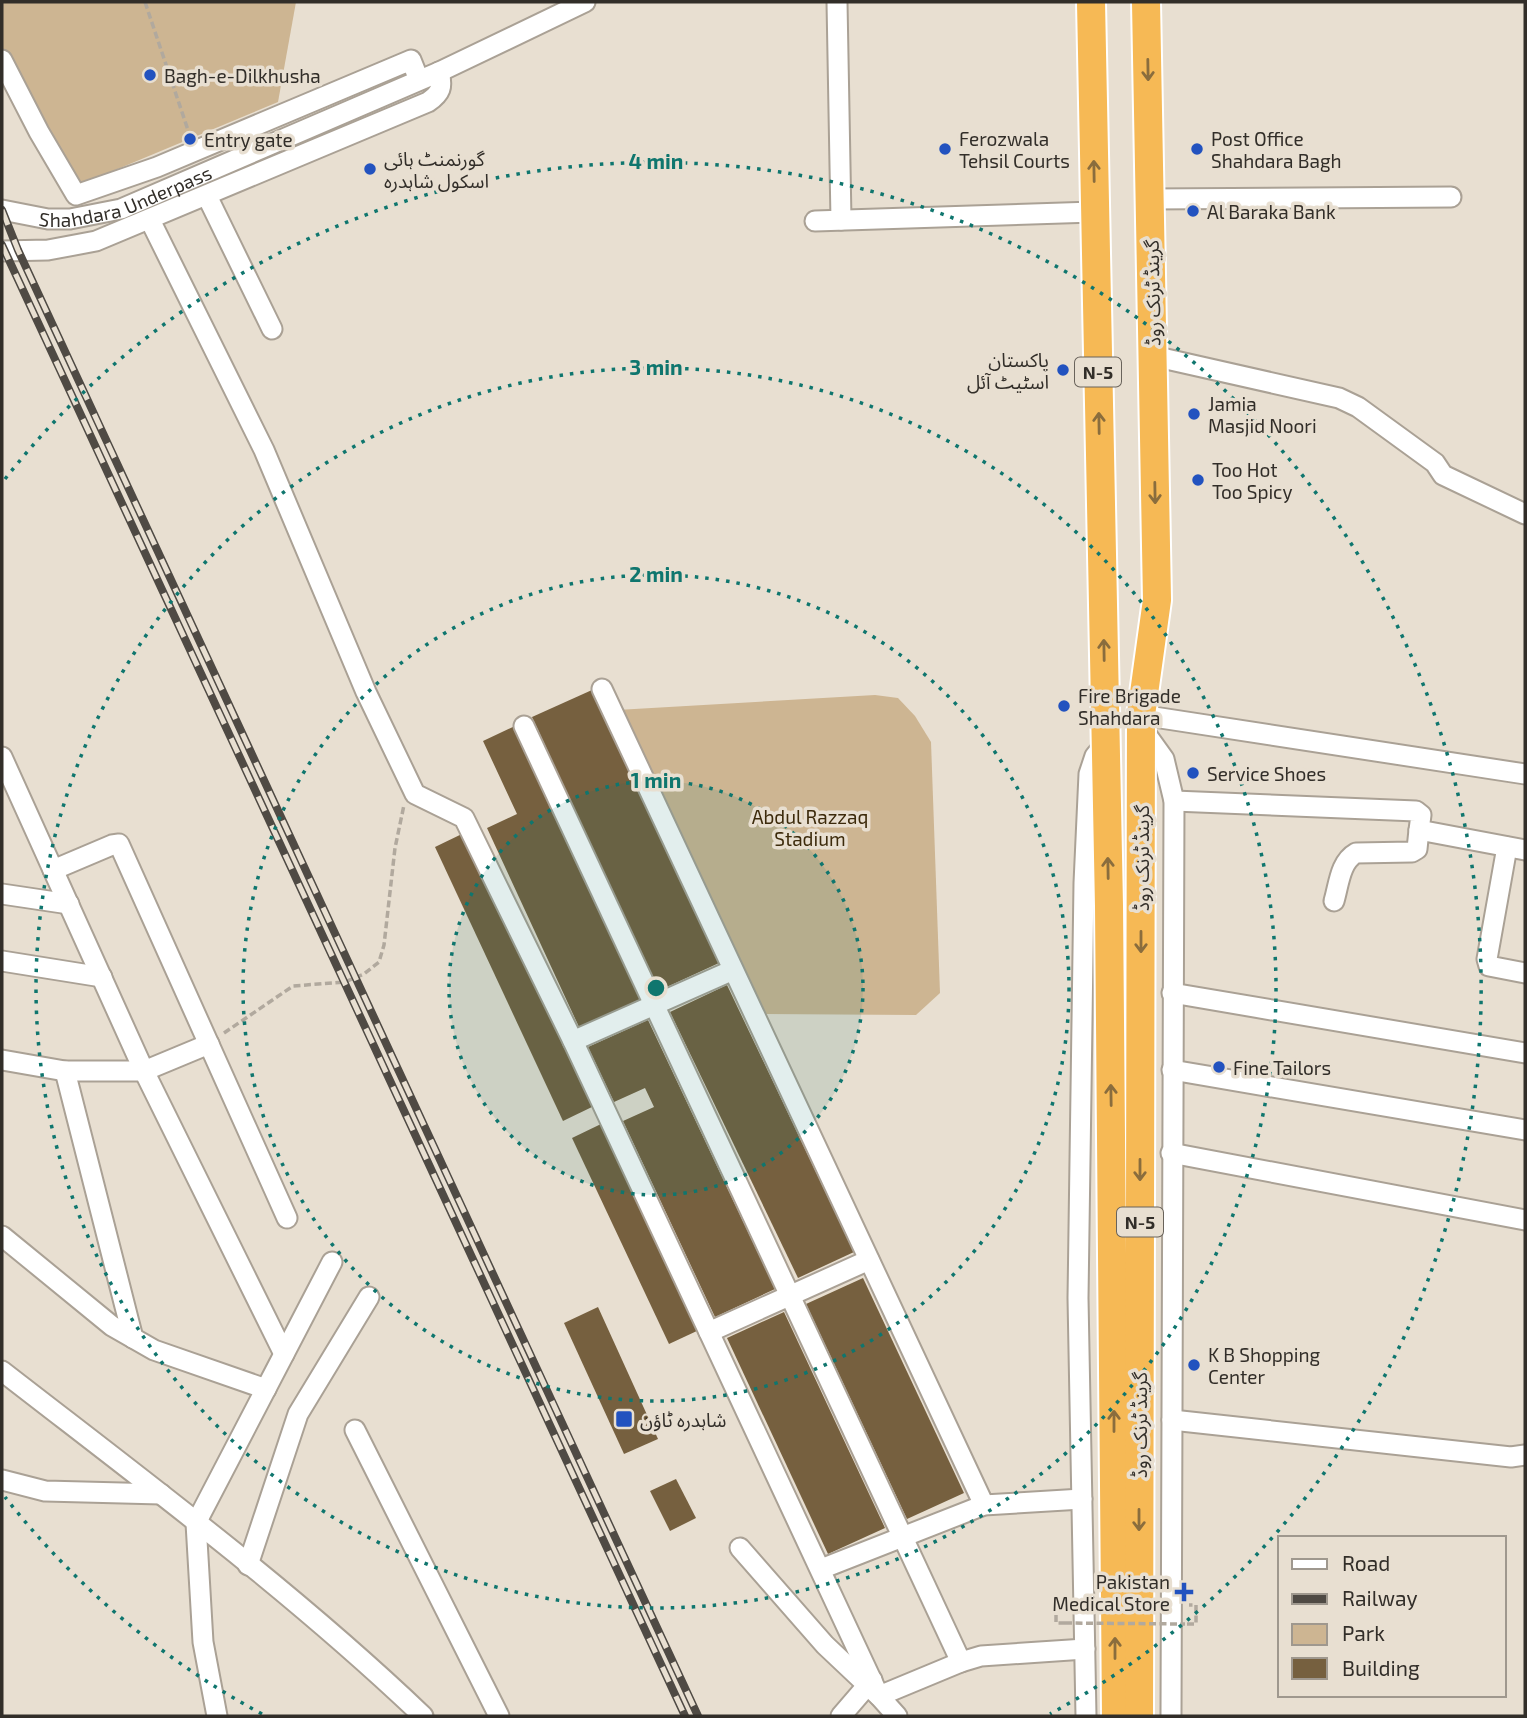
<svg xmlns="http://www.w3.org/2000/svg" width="1527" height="1718" viewBox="0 0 1527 1718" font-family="'Exo 2','Noto Sans Arabic',sans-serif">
<rect width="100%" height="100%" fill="#e8dfd1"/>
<!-- green -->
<g fill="#cdb592">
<path d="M2 2H296L278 102 77 186 2 48Z"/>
<path d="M875 695 898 698 915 716 931 742 940 993 916 1015 762 1014 617 710Z"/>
</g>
<!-- building -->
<g fill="#76603f">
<path d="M592 690 719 963 658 991 532 717Z"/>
<path d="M515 726 641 999 579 1027 487 828 517 814 483 741Z"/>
<path d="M466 832 594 1106 563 1121 435 847Z"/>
<path d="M727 985 854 1252 798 1278 670 1012Z"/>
<path d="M648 1020 775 1289 715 1317 623 1121 654 1107 645 1088 614 1102 588 1047Z"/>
<path d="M601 1124 699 1330 669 1344 572 1138Z"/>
<path d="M863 1278 964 1493 907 1519 806 1304Z"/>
<path d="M598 1307 658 1439 624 1454 564 1323Z"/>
<path d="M784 1312 885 1528 828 1554 727 1338Z"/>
<path d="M676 1479 696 1518 670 1531 650 1491Z"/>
</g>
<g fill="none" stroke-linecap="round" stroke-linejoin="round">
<!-- minor casing -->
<g stroke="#aaa195" stroke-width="23">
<g id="minor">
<path d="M837 2 841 220"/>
<path d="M2 60 39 132 76 195 157 167 411 60 419 80"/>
<path d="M207 196 272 329"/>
<path d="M1150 199 1451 197"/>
<path id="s1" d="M2 210 48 219H70L121 209 439 72 585 2"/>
<path d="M150 220 264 450 366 692 415 794 464 818 573 1041 879 1696 897 1716"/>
<path d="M815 221 1094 212"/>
<path d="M2 251 48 250 96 241 428 102C441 93 443 87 439 72"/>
<path d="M1153 356 1339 398 1358 407 1435 463 1443 475 1525 514"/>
<path d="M602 689 984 1505"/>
<path d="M1141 715 1525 774"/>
<path d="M524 726 961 1662"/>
<path d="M1141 727 1164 759 1174 801 1171 1716"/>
<path d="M2 757 144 1071 284 1354"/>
<path d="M1174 801 1416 811 1421 815 1419 830 1525 850"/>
<path d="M1507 847 1487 959 1489 966 1525 973"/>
<path d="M53 870 112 845 119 844 287 1218"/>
<path d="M2 894 69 904"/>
<path d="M1334 901C1339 884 1340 862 1356 853L1412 852 1417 849 1419 830"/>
<path d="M2 961 102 977"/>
<path d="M1172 993 1525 1053"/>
<path d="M573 1041 733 970"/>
<path d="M2 1060 65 1071H144L209 1044"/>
<path d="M1172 1070 1525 1130"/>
<path d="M65 1071 133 1338"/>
<path d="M1171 1153 1525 1220"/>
<path d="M2 1236 112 1326 154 1350 266 1389"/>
<path d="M709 1332 869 1260"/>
<path d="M2 1371C145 1482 292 1591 423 1716"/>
<path d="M1172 1420 1511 1457 1525 1455"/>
<path d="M355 1430 499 1716"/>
<path d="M2 1480 45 1491 161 1494"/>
<path d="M740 1548 825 1645 879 1696 961 1662 981 1656 1085 1649"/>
<path d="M248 1565 298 1414 369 1297"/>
<path d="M821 1569 984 1505 1082 1499"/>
<path d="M217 1716 203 1642 196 1523 332 1262"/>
<path d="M841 1716 872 1680"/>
<path d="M1086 1716 1078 1298 1084 883 1089 774 1095 756 1105 744"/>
</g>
</g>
<!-- highway casing -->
<g stroke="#fff" stroke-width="32">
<g id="highway">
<path d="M1091 2 1109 906 1116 1716"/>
<path d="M1139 1716 1141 715 1157 600 1146 2"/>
</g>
</g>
<!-- path -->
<g stroke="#b1a99e" stroke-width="3.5" stroke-dasharray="7 3.5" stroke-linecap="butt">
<path d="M145 2 190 136"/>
<path d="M224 1033 293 986 345 982 364 974 379 962 384 945 395 848 404 805"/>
<path d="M1064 1610V1606H1056V1623H1065"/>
<path d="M1187 1624H1196V1605H1189"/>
</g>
<!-- minor -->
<use href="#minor" stroke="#fff" stroke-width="19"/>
<!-- highway -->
<use href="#highway" stroke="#f6b955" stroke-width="28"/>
<!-- rail casing -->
<g stroke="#4f4a44" stroke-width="8">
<g id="rail">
<path d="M2 210 18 250 698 1716"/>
<path d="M2 245 685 1716"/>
</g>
</g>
<!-- rail -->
<use href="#rail" stroke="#e8dfd1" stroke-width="5" stroke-dasharray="16" stroke-linecap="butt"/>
<!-- path-bridge -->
<path stroke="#b1a99e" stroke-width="3.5" stroke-dasharray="7 3.5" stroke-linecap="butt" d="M1065 1623 1185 1624"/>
</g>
<!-- one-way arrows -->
<defs><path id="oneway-shaft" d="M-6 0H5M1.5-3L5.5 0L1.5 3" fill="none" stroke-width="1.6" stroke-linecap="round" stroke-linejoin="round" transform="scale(1.75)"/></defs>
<g stroke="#8a6d3d">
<use href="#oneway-shaft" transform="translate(1148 70) rotate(89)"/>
<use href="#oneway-shaft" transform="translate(1094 171) rotate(-91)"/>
<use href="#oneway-shaft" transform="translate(1099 423) rotate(-91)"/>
<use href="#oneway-shaft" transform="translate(1155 493) rotate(89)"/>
<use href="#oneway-shaft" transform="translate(1104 650) rotate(-91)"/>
<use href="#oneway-shaft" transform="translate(1108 868) rotate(-91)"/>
<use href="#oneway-shaft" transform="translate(1141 942) rotate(90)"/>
<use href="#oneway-shaft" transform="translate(1111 1095) rotate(-91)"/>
<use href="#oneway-shaft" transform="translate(1140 1170) rotate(90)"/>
<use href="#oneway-shaft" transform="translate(1114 1421) rotate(-90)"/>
<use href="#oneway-shaft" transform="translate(1139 1520) rotate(90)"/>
<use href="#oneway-shaft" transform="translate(1115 1648) rotate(-90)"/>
</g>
<!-- distance rings -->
<circle cx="656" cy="988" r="207" fill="#0f766e" fill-opacity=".12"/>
<g fill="none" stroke="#0f766e" stroke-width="3.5" stroke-dasharray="3.5 7">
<circle cx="656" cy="988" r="207"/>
<circle cx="656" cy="988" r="413"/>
<circle cx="656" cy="988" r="620"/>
<path d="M262 1714A826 826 0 0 1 5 1497M5 479A826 826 0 1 1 1050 1714"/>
</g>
<!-- markers -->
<g fill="#2252bf" stroke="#e8dfd1" stroke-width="2.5">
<circle cx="150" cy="75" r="7"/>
<circle cx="190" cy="139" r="7"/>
<circle cx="945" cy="149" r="7"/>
<circle cx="1197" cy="149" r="7"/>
<circle cx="370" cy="169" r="7"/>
<circle cx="1193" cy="211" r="7"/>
<circle cx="1063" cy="370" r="7"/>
<circle cx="1194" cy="414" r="7"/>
<circle cx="1198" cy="480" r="7"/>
<circle cx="1064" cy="706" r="7"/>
<circle cx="1193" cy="773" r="7"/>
<circle cx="1219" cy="1067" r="7"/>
<circle cx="1194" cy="1365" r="7"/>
<rect x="615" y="1410" width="18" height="18" rx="3.5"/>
<path d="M1180.5 1581.5h7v7h7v7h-7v7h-7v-7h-7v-7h7z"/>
</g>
<g text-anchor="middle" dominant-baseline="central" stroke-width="7" stroke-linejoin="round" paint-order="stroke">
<!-- shield labels -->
<g fill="#e8dfd1" stroke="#69635b" stroke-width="2">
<rect x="1075" y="357.5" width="46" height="29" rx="5"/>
<rect x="1117" y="1207.5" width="46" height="29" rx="5"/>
</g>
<g font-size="18" font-weight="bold" fill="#322e29">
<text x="1098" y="372">N-5</text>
<text x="1140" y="1222">N-5</text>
</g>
<!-- poi labels -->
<g font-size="19" fill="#322e29" stroke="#e8dfd1" text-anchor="start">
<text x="164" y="75">Bagh-e-Dilkhusha</text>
<text x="959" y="138">Ferozwala<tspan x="959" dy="22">Tehsil Courts</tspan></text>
<text x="1211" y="138">Post Office<tspan x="1211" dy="22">Shahdara Bagh</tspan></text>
<text x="204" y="139">Entry gate</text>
<text x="384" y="158">گورنمنٹ ہائی<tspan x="384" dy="22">اسکول شاہدرہ</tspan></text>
<text x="1207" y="211">Al Baraka Bank</text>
<text x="1049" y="359" text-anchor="end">پاکستان<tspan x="1049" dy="22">اسٹیٹ آئل</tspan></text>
<text x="1208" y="403">Jamia<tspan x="1208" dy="22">Masjid Noori</tspan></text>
<text x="1212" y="469">Too Hot<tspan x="1212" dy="22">Too Spicy</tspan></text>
<text x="1078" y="695">Fire Brigade<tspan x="1078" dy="22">Shahdara</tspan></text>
<text x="1207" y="773">Service Shoes</text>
<text x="1233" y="1067">Fine Tailors</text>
<text x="1208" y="1354">K B Shopping<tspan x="1208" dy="22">Center</tspan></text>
<text x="640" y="1419">شاہدرہ ٹاؤن</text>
<text x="1170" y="1581" text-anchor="end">Pakistan<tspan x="1170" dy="22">Medical Store</tspan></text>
</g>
<!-- street labels -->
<g font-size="19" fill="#322e29" stroke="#e8dfd1">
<text stroke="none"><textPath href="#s1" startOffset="128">Shahdara Underpass</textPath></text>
<text transform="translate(1152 293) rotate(-91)">گرینڈ ٹرنک روڈ</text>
<text transform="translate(1141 858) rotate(-90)">گرینڈ ٹرنک روڈ</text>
<text transform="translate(1139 1425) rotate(-90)">گرینڈ ٹرنک روڈ</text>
</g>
<!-- park labels -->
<g font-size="19" fill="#3c2a0b" stroke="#e8dfd1">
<text x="810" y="816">Abdul Razzaq<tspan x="810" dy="22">Stadium</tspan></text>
</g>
</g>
<circle cx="656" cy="988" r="10" fill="#0f766e" stroke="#e8dfd1" stroke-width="3.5"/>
<g font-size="21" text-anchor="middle" font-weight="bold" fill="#0f766e" stroke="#e8dfd1" stroke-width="7" stroke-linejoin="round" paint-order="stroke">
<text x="656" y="169">4 min</text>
<text x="656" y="375">3 min</text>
<text x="656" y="582">2 min</text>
<text x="656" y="788">1 min</text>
</g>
<!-- border -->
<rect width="1527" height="1718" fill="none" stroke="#322e29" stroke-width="7"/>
<!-- legend -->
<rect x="1278" y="1536" width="228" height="161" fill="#e8dfd1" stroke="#9f988e" stroke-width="2"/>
<rect x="1292" y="1559" width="35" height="10" fill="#ffffff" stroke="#9f988e" stroke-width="2"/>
<text x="1342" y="1571" font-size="21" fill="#322e29">Road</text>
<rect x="1292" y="1594" width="35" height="10" fill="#4f4a44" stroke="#9f988e" stroke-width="2"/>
<text x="1342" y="1606" font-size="21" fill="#322e29">Railway</text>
<rect x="1292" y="1624" width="35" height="21" fill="#cdb592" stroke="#9f988e" stroke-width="2"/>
<text x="1342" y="1641" font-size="21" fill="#322e29">Park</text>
<rect x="1292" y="1658" width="35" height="21" fill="#76603f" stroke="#9f988e" stroke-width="2"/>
<text x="1342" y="1676" font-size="21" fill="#322e29">Building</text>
</svg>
